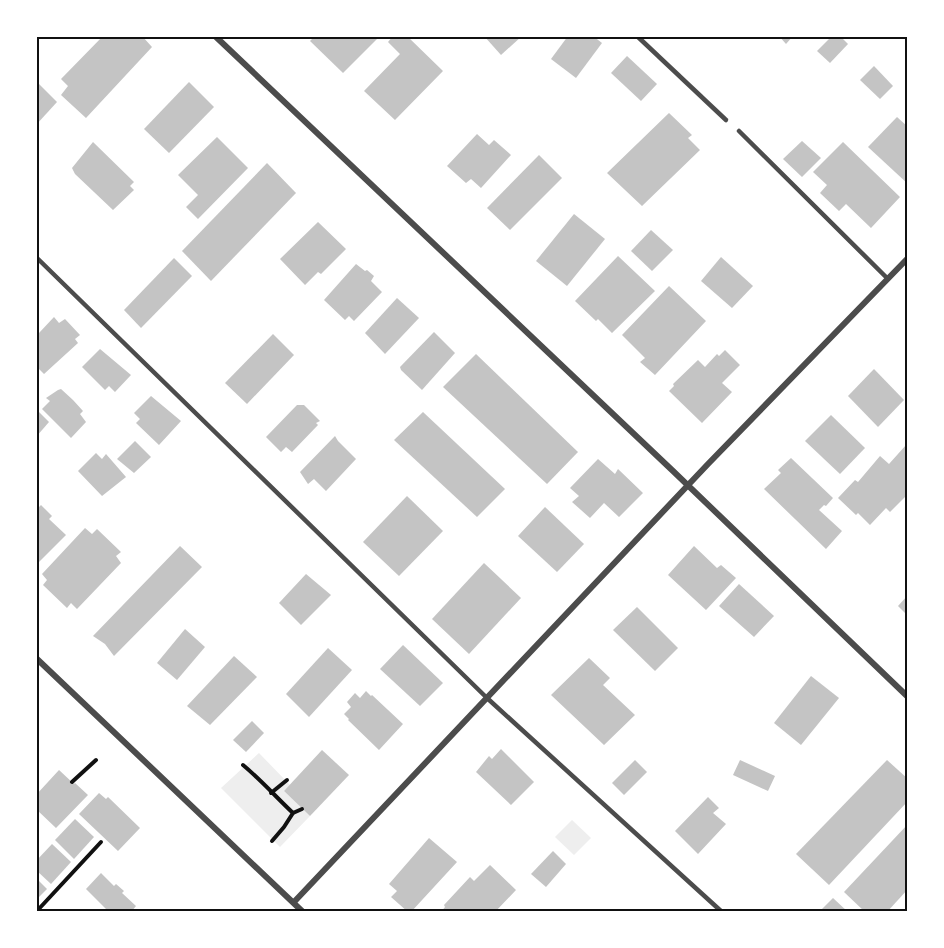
<svg xmlns="http://www.w3.org/2000/svg" width="944" height="948" viewBox="0 0 944 948" font-family="Lato,sans-serif">
<rect width="100%" height="100%" fill="#fff"/>
<!-- green -->
<g fill="#eee">
<path d="M259 753 290 785 284 791 310 816 280 847 221 788Z"/>
<path d="M572 820 591 838 574 855 555 837Z"/>
</g>
<!-- building -->
<g fill="#c4c4c4">
<path d="M103 36H142L152 47 86 118 61 95 68 86 61 79Z"/>
<path d="M315 36H380L343 73 310 41Z"/>
<path d="M393 36H407L443 71 395 120 364 91 400 54 388 42Z"/>
<path d="M484 36H522L501 55Z"/>
<path d="M568 36H593L602 43 576 78 551 59Z"/>
<path d="M779 36H793L786 44Z"/>
<path d="M832 36H840L848 44 830 63 817 51Z"/>
<path d="M627 56 657 84 641 101 611 73Z"/>
<path d="M874 66 893 86 880 99 860 80Z"/>
<path d="M189 82 214 107 169 153 144 129Z"/>
<path d="M39 84 57 102 36 125V87Z"/>
<path d="M669 113 692 135 688 138 700 150 642 206 607 173Z"/>
<path d="M897 117 908 127V184L868 147Z"/>
<path d="M477 134 489 145 494 140 511 155 481 188 471 179 466 183 447 166Z"/>
<path d="M217 137 248 168 198 219 186 207 198 195 178 175Z"/>
<path d="M802 141 821 158 802 177 783 159Z"/>
<path d="M93 142 134 182 130 186 134 190 113 210 75 174 72 168Z"/>
<path d="M843 142 900 197 871 228 846 204 839 211 820 193 827 185 813 172Z"/>
<path d="M539 155 562 178 510 230 487 208Z"/>
<path d="M267 163 296 193 211 281 182 251Z"/>
<path d="M574 214 605 239 567 286 536 261Z"/>
<path d="M318 222 346 249 321 274 318 272 305 285 280 259Z"/>
<path d="M651 230 673 250 652 271 631 251Z"/>
<path d="M618 256 655 291 612 333 598 319 596 321 575 301Z"/>
<path d="M721 257 753 286 732 308 701 281Z"/>
<path d="M174 258 192 276 141 328 124 310Z"/>
<path d="M356 264 365 271 367 270 374 276 371 281 382 292 354 321 349 316 345 320 324 300Z"/>
<path d="M669 286 706 321 655 375 640 362 645 358 622 335Z"/>
<path d="M397 298 419 318 385 354 365 333Z"/>
<path d="M54 317 59 323 65 319 80 335 75 339 78 343 44 374 36 366V330L39 333Z"/>
<path d="M434 332 455 353 422 390 401 370 400 367Z"/>
<path d="M273 334 294 355 247 404 225 383Z"/>
<path d="M100 349 131 375 115 392 109 386 105 390 82 367Z"/>
<path d="M725 350 740 365 722 383 732 392 702 423 669 391 674 386 673 384 698 360 705 367 717 354 719 356Z"/>
<path d="M476 354 578 452 547 484 443 387Z"/>
<path d="M874 369 904 400 878 427 848 396Z"/>
<path d="M61 389 73 400 83 411 80 414 86 422 71 438 42 409 50 401 46 398 58 390Z"/>
<path d="M151 396 181 421 159 445 136 423 140 419 134 413Z"/>
<path d="M297 405H304L320 421 316 423 318 425 292 452 286 447 281 452 266 437Z"/>
<path d="M36 409 49 422 36 437Z"/>
<path d="M423 412 505 489 477 517 394 440Z"/>
<path d="M831 415 865 448 840 474 805 441Z"/>
<path d="M335 436 338 441 356 459 326 491 314 479 308 484 300 472Z"/>
<path d="M135 441 151 457 134 473 117 459Z"/>
<path d="M906 445 908 448V494L890 512 886 508 870 525 858 513 856 515 838 498 855 480 858 482 880 456 889 464Z"/>
<path d="M96 453 102 459 106 454 126 477 102 496 78 471Z"/>
<path d="M791 458 833 498 826 506 824 505 819 510 842 531 826 549 764 489 781 473 778 470Z"/>
<path d="M598 459 615 474 618 469 643 493 619 517 604 503 590 518 572 502 579 496 570 488Z"/>
<path d="M407 496 443 531 399 576 363 542Z"/>
<path d="M41 505 52 516 49 519 66 535 36 565V510Z"/>
<path d="M545 507 584 544 557 572 518 536Z"/>
<path d="M85 528 92 534 97 529 121 552 116 556 121 563 77 609 71 603 67 608 43 585 47 580 42 574Z"/>
<path d="M180 546 202 567 114 656 105 644 93 636Z"/>
<path d="M694 546 717 568 721 565 736 578 706 610 668 575Z"/>
<path d="M484 563 521 598 469 654 432 619Z"/>
<path d="M306 574 331 595 301 625 279 603Z"/>
<path d="M739 584 774 616 754 637 719 606Z"/>
<path d="M908 595V616L898 606Z"/>
<path d="M637 607 678 648 655 671 613 630Z"/>
<path d="M185 629 205 647 177 680 157 663Z"/>
<path d="M403 645 443 683 420 706 380 669Z"/>
<path d="M328 648 352 670 309 717 286 694Z"/>
<path d="M234 656 257 677 210 725 187 706Z"/>
<path d="M589 658 610 678 603 685 635 715 604 745 551 695Z"/>
<path d="M811 676 839 698 801 745 774 723Z"/>
<path d="M366 691 371 696 372 695 403 724 379 750 348 720 349 719 344 714 351 707 347 702 355 693 360 698Z"/>
<path d="M252 721 264 733 246 752 233 740Z"/>
<path d="M501 749 534 782 511 805 476 772 489 756 492 759Z"/>
<path d="M322 750 349 775 310 816 284 791Z"/>
<path d="M635 760 647 772 624 795 612 783Z"/>
<path d="M740 760 775 776 768 791 733 775Z"/>
<path d="M887 760 908 779V801L829 885 796 854Z"/>
<path d="M59 770 74 784 75 783 88 795 56 828 36 809V795Z"/>
<path d="M99 793 106 799 108 797 140 828 118 851 79 814Z"/>
<path d="M708 797 719 808 713 813 726 824 698 854 675 831Z"/>
<path d="M75 819 94 837 74 859 55 840Z"/>
<path d="M908 824V889L887 912H865L844 892Z"/>
<path d="M429 838 457 862 411 912H408L391 897 397 891 389 884Z"/>
<path d="M52 844 71 862 51 884 36 870V861Z"/>
<path d="M553 851 566 864 546 887 531 874Z"/>
<path d="M490 865 516 890 495 912H441L445 907 444 905 470 877 474 881Z"/>
<path d="M101 873 114 886 116 884 124 891 122 893 136 906 131 912H109L86 889Z"/>
<path d="M36 878 47 889 36 900Z"/>
<path d="M833 898 848 912H819Z"/>
</g>
<g fill="none" stroke-linecap="round" stroke-linejoin="round">
<!-- path -->
<g stroke="#111" stroke-width="4">
<path d="M243 765C261 780 276 797 293 813"/>
<path d="M72 782 96 760"/>
<path d="M271 793 287 780"/>
<path d="M272 841 284 827 293 813 302 809"/>
<path d="M36 912 101 842"/>
</g>
<!-- service -->
<g stroke="#4c4c4c" stroke-width="4.5">
<path d="M637 36 726 120"/>
<path d="M739 131 888 279"/>
<path d="M36 257 487 698 722 912"/>
</g>
<!-- minor -->
<g stroke="#4c4c4c" stroke-width="6">
<path d="M215 36 673 471 908 697"/>
<path d="M36 658 303 912"/>
<path d="M294 902 708 464 908 258"/>
</g>
</g>
<!-- border -->
<rect width="944" height="948" fill="none" stroke="#ffffff" stroke-width="75"/>
<rect x="38" y="38" width="868" height="872" fill="none" stroke="#111" stroke-width="2"/>
</svg>
